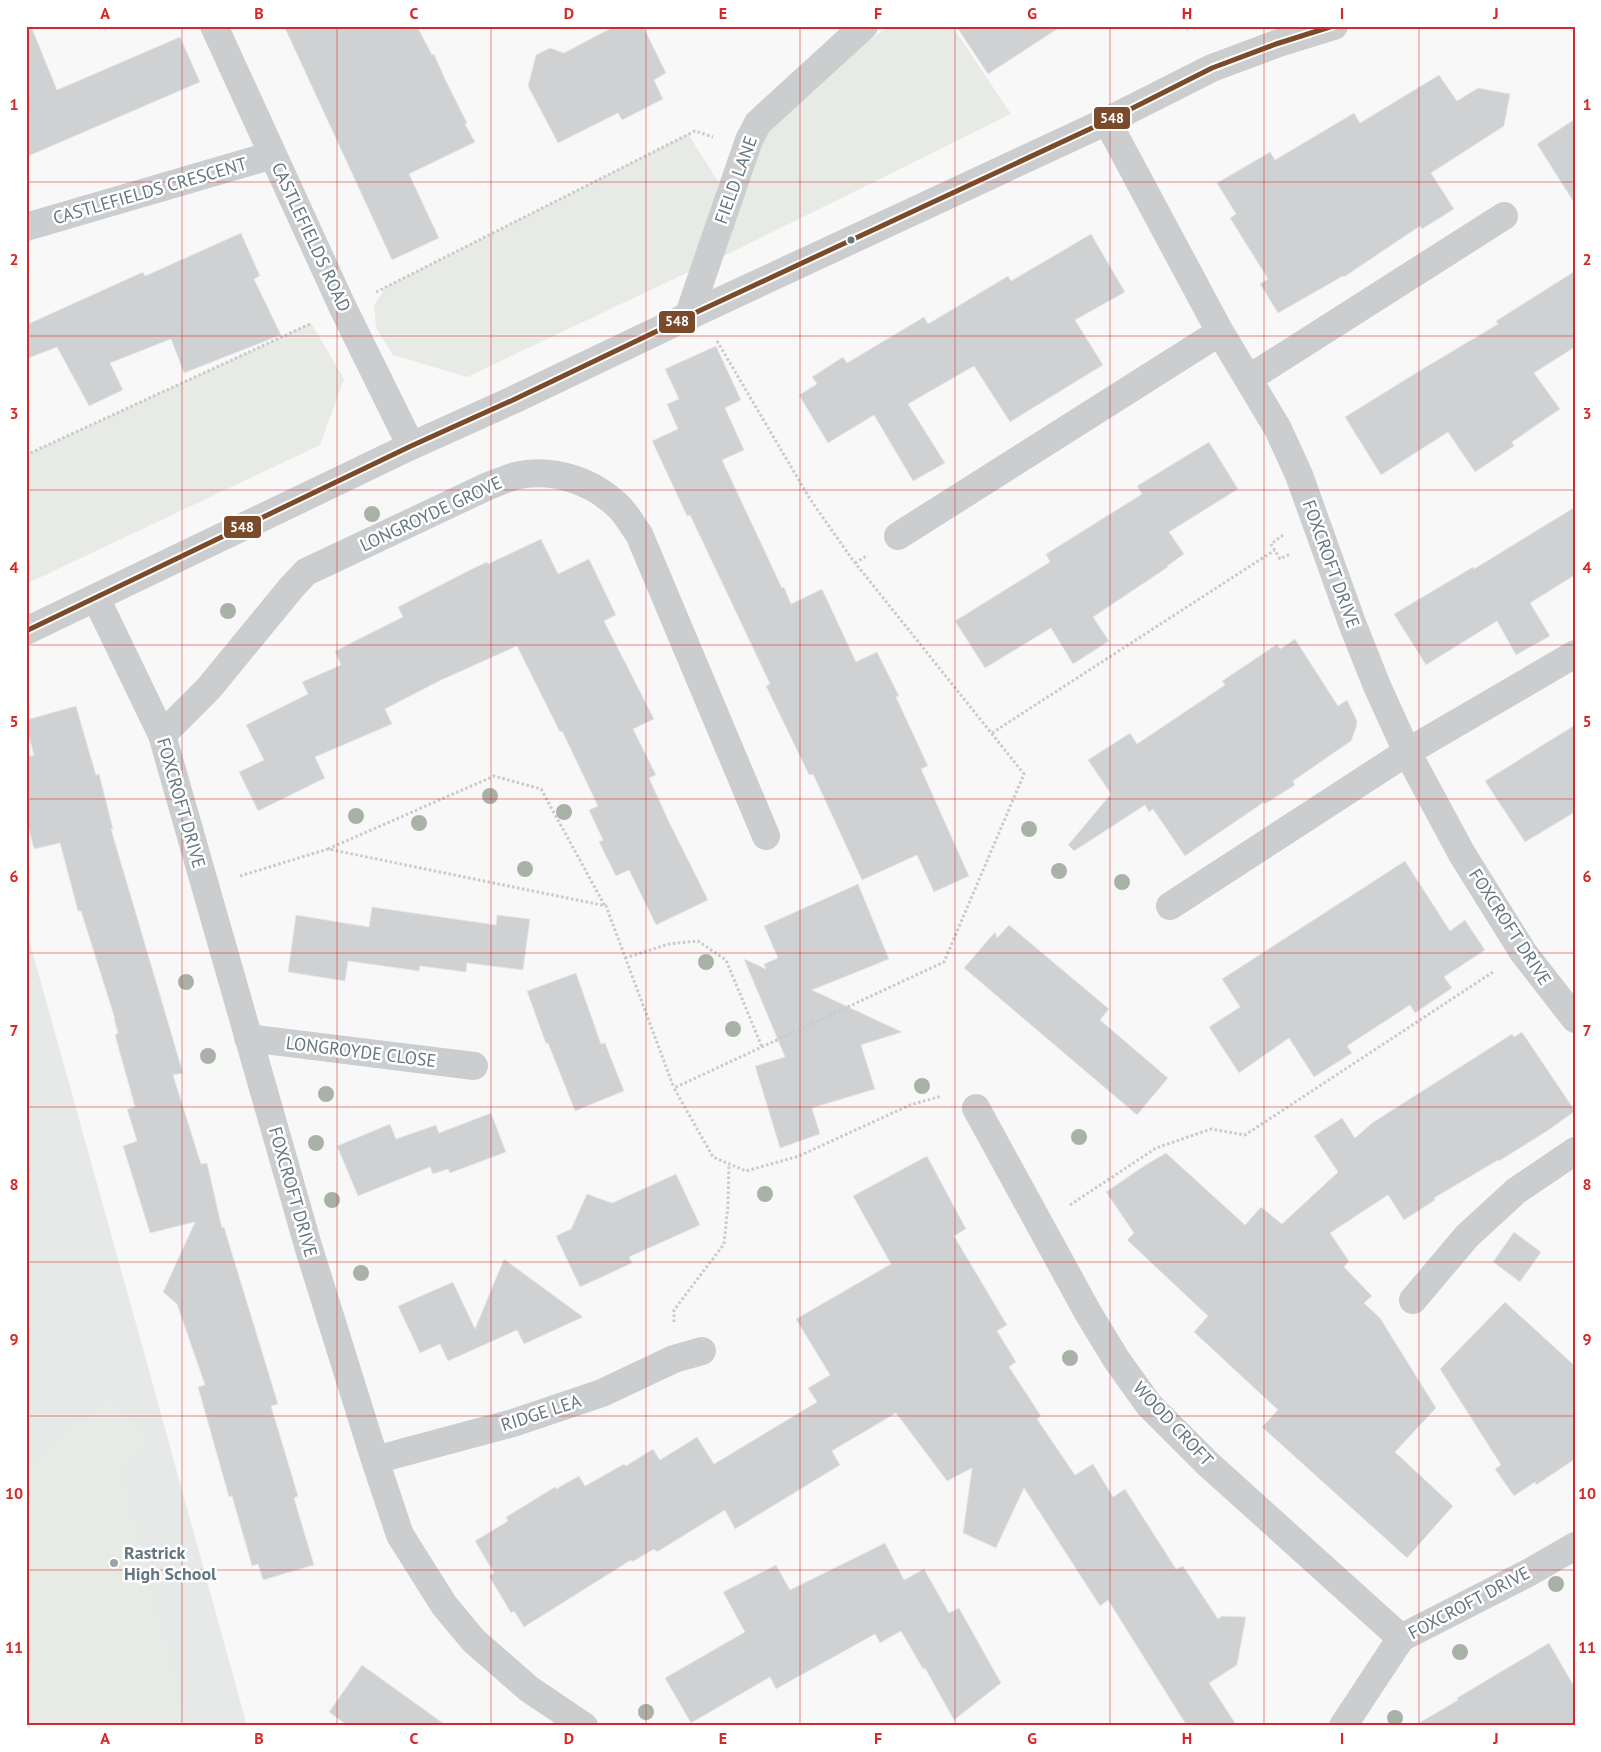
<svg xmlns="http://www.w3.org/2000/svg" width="1601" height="1752" font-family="'PT Sans',sans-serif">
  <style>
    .built { fill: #e7e8e8 }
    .green { fill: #e7eae5 }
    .building { fill: #cfd1d2; stroke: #e8e8e8 }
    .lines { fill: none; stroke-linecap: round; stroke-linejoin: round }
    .path { stroke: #c9cacb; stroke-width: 3; stroke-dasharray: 2.5 2.5; stroke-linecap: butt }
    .street { stroke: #cbcdce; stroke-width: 28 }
    .bus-1-casing { stroke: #fff; stroke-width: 9 }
    .bus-1 { stroke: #7a4b2a; stroke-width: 5 }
    .tree { fill: #a9b2a6 }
    .grid { fill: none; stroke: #d62828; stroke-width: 1; stroke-opacity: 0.55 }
    .bus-dot { fill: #647681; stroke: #fff; stroke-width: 2 }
    .poi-dot { fill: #98a4ab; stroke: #fff; stroke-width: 2 }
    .labels { text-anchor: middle; stroke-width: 5; stroke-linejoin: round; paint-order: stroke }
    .street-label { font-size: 18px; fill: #647681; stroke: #fff }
    .poi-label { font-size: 18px; font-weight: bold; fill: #647681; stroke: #fff; text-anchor: start }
    .line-badge { stroke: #fff; stroke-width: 2 }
    .badge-label { font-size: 14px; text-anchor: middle; font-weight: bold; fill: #fff }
    .neatline { fill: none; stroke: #d62828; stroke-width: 2 }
    .grid-label { font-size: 16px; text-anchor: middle; font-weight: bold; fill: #d62828 }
  </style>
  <rect width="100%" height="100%" fill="#f8f8f8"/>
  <path class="built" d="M 26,929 L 147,1363 L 247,1726 L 26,1726 Z"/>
  <path class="green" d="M 890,26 L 952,26 L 1011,114 L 722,257 L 765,129 L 863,44 Z
    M 688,134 L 719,183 L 695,269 L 467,377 L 393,355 L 376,328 L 374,305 L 382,293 L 384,288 Z
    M 311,323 L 344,379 L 320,445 L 26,584 L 26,455 Z
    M 105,1397 L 152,1436 L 122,1471 L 189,1726 L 26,1726 L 26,1471 Z"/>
  <path class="building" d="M 26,26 L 31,26 L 57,90 L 180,37 L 200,82 L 26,157 Z
    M 284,26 L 417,26 L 432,55 L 434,54 L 445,79 L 467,123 L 465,124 L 475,142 L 409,174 L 439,238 L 392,260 Z
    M 615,26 L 643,26 L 666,73 L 654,80 L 663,99 L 622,120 L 618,113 L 558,143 L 528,86 L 536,55 L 550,48 L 564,53 Z
    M 956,26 L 1062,26 L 988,74 Z
    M 1439,75 L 1457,101 L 1478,88 L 1510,94 L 1504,126 L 1431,173 L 1454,209 L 1422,229 L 1420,226 L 1344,277 L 1343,276 L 1278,313 L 1260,284 L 1268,279 L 1230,218 L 1236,214 L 1217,183 L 1270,152 L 1275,160 L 1354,113 L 1360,123 Z
    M 1575,119 L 1575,204 L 1537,144 Z
    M 241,233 L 260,276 L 254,279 L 281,335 L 184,373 L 171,339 L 110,363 L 123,390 L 89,406 L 57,347 L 26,359 L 26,325 L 143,272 L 145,276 Z
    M 1091,234 L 1125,292 L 1075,320 L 1103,365 L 1010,422 L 974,366 L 908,404 L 945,463 L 913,481 L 874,415 L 828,443 L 799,395 L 817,384 L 812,377 L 843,357 L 847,363 L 924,317 L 928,324 L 1008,276 L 1011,281 Z
    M 1575,271 L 1575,347 L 1534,373 L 1560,409 L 1512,442 L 1514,446 L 1475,472 L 1448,432 L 1381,475 L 1345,417 L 1416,373 L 1498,324 L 1496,321 Z
    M 716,346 L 741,400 L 725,408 L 744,450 L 722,460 L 782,588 L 784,587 L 791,604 L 822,589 L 856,662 L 877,652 L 899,696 L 896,697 L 928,766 L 921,769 L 969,876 L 934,892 L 917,855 L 862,880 L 813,774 L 809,775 L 766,686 L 770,684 L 690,515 L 687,516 L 652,441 L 678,429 L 667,404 L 679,399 L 665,369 Z
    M 1209,442 L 1238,489 L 1169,532 L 1184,554 L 1167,566 L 1168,567 L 1093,617 L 1109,641 L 1073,664 L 1051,628 L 985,668 L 955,621 L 1050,562 L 1046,554 L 1142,494 L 1137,486 Z
    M 1575,507 L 1575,575 L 1530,603 L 1550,636 L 1516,655 L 1497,621 L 1426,665 L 1394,614 L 1473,567 L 1474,569 Z
    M 541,539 L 558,574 L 589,559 L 616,615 L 604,621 L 654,719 L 633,729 L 656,775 L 649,778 L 670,824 L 708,900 L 656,925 L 629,870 L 616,876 L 599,842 L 603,840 L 589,810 L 598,806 L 562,731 L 560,732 L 517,646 L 439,681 L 385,709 L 392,724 L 315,757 L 325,778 L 258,811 L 239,772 L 264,760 L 246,725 L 308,694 L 302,682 L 341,665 L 335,651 L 403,617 L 398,607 L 472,569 L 487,562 L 488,564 Z
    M 1295,639 L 1338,706 L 1347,700 L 1357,721 L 1356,728 L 1351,741 L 1293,781 L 1295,785 L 1265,804 L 1264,802 L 1185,856 L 1153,809 L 1149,812 L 1145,805 L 1074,851 L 1068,845 L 1111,794 L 1088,760 L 1130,733 L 1137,744 L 1225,685 L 1222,681 L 1249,663 L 1277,644 L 1280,649 Z
    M 76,706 L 96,775 L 99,774 L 113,829 L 111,829 L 183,1073 L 173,1075 L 201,1164 L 207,1163 L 222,1228 L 224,1227 L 278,1404 L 271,1406 L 298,1496 L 294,1498 L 314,1565 L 263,1580 L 258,1564 L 252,1566 L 232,1496 L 229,1497 L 198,1387 L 205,1385 L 177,1304 L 163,1292 L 195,1222 L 150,1233 L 123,1146 L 137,1141 L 127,1109 L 135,1107 L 115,1035 L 118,1033 L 114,1019 L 115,1019 L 81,911 L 78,911 L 60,843 L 34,849 L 26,818 L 26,757 L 34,755 L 26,726 L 26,720 Z
    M 1575,725 L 1575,812 L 1525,842 L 1485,781 Z
    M 1405,861 L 1450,931 L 1465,920 L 1485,950 L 1444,977 L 1452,988 L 1415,1013 L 1410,1005 L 1347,1046 L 1352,1053 L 1314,1077 L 1289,1038 L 1239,1073 L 1209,1027 L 1240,1007 L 1222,979 Z
    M 858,884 L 889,959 L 812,990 L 902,1032 L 861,1045 L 875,1089 L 812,1108 L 820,1134 L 780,1148 L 755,1066 L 785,1057 L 744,959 L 766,969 L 764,964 L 778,958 L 764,926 Z
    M 372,907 L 496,925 L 497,915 L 530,919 L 523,970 L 467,963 L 466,972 L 420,966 L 419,971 L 348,961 L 345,981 L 288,972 L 296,915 L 369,927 Z
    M 1009,925 L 1109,1009 L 1100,1020 L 1168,1078 L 1137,1115 L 964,968 L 995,932 L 997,938 Z
    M 576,973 L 601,1044 L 605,1043 L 624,1091 L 575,1111 L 548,1043 L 546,1044 L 527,991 Z
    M 1522,1032 L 1575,1111 L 1547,1131 L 1499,1161 L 1498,1160 L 1434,1198 L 1435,1200 L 1404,1220 L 1388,1195 L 1330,1233 L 1349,1261 L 1344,1267 L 1372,1296 L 1364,1303 L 1380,1318 L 1436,1408 L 1395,1452 L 1453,1506 L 1407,1558 L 1262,1427 L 1278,1410 L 1194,1332 L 1208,1316 L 1127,1240 L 1134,1233 L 1106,1192 L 1144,1166 L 1166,1153 L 1245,1225 L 1261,1207 L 1282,1224 L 1338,1172 L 1314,1136 L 1342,1118 L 1355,1138 L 1372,1123 L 1512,1034 L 1514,1037 Z
    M 491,1113 L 506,1152 L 450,1173 L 448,1169 L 433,1174 L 430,1167 L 358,1196 L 337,1146 L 390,1124 L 396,1139 L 436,1125 L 439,1133 Z
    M 927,1156 L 966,1229 L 954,1236 L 1007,1325 L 997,1331 L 1016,1362 L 1009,1367 L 1041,1416 L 1037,1419 L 1075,1475 L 1093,1464 L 1113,1497 L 1125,1489 L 1176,1569 L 1183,1566 L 1218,1619 L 1222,1616 L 1246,1617 L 1237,1665 L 1209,1683 L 1237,1726 L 1187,1726 L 1108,1600 L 1100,1606 L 1024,1488 L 996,1548 L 963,1533 L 972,1468 L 947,1481 L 896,1413 L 835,1449 L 832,1451 L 840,1465 L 735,1529 L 725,1510 L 657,1552 L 654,1549 L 632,1562 L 631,1560 L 524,1627 L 514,1611 L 511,1613 L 489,1576 L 494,1573 L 475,1541 L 508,1521 L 506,1517 L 555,1487 L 556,1489 L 579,1476 L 585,1486 L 624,1464 L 626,1466 L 653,1449 L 660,1460 L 697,1437 L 714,1464 L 817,1402 L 808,1388 L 830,1375 L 796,1319 L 891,1264 L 853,1196 Z
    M 676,1174 L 700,1225 L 629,1257 L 632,1263 L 580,1287 L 556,1236 L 571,1229 L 587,1194 L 612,1203 Z
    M 1514,1232 L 1541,1252 L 1520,1282 L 1493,1262 Z
    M 504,1259 L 583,1317 L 524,1344 L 517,1330 L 448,1361 L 440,1344 L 420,1353 L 398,1306 L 453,1282 L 475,1329 Z
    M 1505,1302 L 1575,1366 L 1575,1459 L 1536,1485 L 1535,1482 L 1514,1496 L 1495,1469 L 1501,1465 L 1440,1369 Z
    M 885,1543 L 904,1580 L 924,1569 L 949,1613 L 959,1608 L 1001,1683 L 954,1720 L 925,1668 L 923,1669 L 901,1631 L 880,1643 L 875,1634 L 776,1689 L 770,1677 L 691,1723 L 665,1678 L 745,1632 L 723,1592 L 776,1565 L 790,1590 Z
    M 1549,1643 L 1575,1688 L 1575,1726 L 1414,1726 L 1458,1700 L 1457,1698 Z
    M 362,1665 L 447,1726 L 348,1726 L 329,1712 Z"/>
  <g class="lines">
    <path class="path" d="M 376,292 L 695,131 L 713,137
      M 717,341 L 810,499 L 852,559 L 1024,774 L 944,962 L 674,1088 L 713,1157 L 746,1171 L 799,1156 L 910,1105 L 942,1096
      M 26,455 L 312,323
      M 1283,535 L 1271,544 L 1280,559 L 1290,554
      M 855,563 L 868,555
      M 992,733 L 1275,550
      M 328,849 L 494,776 L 541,789 L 605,906
      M 240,876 L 328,849 L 606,906 L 674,1088
      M 625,958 L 669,944 L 698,941 L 726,960 L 762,1047
      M 1070,1205 L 1156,1148 L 1211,1129 L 1245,1135 L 1493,972
      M 674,1322 L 674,1310 L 724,1244 L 728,1205 L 729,1164"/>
    <path class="street" d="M 214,26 L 343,308 L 411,446
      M 1107,121 L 1220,332 L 1278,429 L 1299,475 L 1352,623 L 1377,686 L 1407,752 L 1462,854 L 1523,952 L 1575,1019
      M 26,227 L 273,155
      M 688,317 L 749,140 L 758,123 L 864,26
      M 1248,379 L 1504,216
      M 898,536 L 1220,332
      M 96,598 L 162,735 L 309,1249 L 375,1460 L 400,1535 L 444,1605 L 474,1641 L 529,1689 L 584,1726
      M 26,631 L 411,446 L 513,400 L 699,311 L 1107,121 L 1212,68 L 1276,44 L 1334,26
      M 162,735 L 209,688 L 291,588 L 306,572 L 486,487 C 496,483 505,479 515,476 C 553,467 594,481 621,509 C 628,517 633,526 639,534 L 766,836
      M 1170,906 L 1407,752 L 1575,654
      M 248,1038 L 474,1066
      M 976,1108 L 1087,1311 L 1116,1359 L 1149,1405 L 1207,1463 L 1401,1638
      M 1413,1300 L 1467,1236 L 1516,1191 L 1575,1151
      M 375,1460 L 513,1423 L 602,1393 L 674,1359 L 702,1351
      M 1343,1726 L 1401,1638 L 1530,1572 L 1575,1546"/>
    <defs>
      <path id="bus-1" d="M 26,631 L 411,446 L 513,400 L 699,311 L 1107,121 L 1212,68 L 1276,44 L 1333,26"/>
    </defs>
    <use href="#bus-1" class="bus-1-casing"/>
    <use href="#bus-1" class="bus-1"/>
  </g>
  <g class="tree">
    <circle cx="372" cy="514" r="8"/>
    <circle cx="228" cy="611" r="8"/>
    <circle cx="490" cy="796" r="8"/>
    <circle cx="564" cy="812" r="8"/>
    <circle cx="356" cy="816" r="8"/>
    <circle cx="419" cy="823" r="8"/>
    <circle cx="1029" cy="829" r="8"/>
    <circle cx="525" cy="869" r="8"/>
    <circle cx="1059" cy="871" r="8"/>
    <circle cx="1122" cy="882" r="8"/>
    <circle cx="706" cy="962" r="8"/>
    <circle cx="186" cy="982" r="8"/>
    <circle cx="733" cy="1029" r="8"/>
    <circle cx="208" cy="1056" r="8"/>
    <circle cx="922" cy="1086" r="8"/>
    <circle cx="326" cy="1094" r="8"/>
    <circle cx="1079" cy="1137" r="8"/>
    <circle cx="316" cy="1143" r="8"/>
    <circle cx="765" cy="1194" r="8"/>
    <circle cx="332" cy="1200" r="8"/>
    <circle cx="361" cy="1273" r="8"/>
    <circle cx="1070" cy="1358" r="8"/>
    <circle cx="1556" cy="1584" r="8"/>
    <circle cx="1460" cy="1652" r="8"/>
    <circle cx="646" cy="1712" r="8"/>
    <circle cx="1395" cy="1718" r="8"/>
  </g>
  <path class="grid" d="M 182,26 L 182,1726M 337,26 L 337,1726M 491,26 L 491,1726M 646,26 L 646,1726M 800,26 L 800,1726M 955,26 L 955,1726M 1110,26 L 1110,1726M 1264,26 L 1264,1726M 1419,26 L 1419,1726M 26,182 L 1575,182M 26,336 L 1575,336M 26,490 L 1575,490M 26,645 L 1575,645M 26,799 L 1575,799M 26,953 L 1575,953M 26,1107 L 1575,1107M 26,1262 L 1575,1262M 26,1416 L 1575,1416M 26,1570 L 1575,1570"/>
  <circle class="bus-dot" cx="851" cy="240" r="4.5"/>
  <circle class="poi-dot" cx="114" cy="1563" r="5"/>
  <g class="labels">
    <g class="street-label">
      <text transform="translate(736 180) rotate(-70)" y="6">FIELD LANE</text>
      <text transform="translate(150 191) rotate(-16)" y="6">CASTLEFIELDS CRESCENT</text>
      <text transform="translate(311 237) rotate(65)" y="6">CASTLEFIELDS ROAD</text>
      <text transform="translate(431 514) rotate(-25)" y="6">LONGROYDE GROVE</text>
      <text transform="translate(1331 564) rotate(70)" y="6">FOXCROFT DRIVE</text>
      <text transform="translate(181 803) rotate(74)" y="6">FOXCROFT DRIVE</text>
      <text transform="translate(1510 927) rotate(57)" y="6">FOXCROFT DRIVE</text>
      <text transform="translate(361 1052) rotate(7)" y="6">LONGROYDE CLOSE</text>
      <text transform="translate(293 1192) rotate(74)" y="6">FOXCROFT DRIVE</text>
      <text transform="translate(541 1413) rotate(-18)" y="6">RIDGE LEA</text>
      <text transform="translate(1173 1424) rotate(47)" y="6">WOOD CROFT</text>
      <text transform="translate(1469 1603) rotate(-28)" y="6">FOXCROFT DRIVE</text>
    </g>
    <g class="poi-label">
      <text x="124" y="1559">Rastrick<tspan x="124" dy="21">High School</tspan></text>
    </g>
  </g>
  <g class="line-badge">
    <rect x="1093" y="106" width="38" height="24" rx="5" fill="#7a4b2a"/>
    <rect x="658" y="310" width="38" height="24" rx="5" fill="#7a4b2a"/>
    <rect x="223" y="515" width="39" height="24" rx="5" fill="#7a4b2a"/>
  </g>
  <g class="badge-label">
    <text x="1112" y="123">548</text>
    <text x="677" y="326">548</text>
    <text x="242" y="532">548</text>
  </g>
  <rect width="1601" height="1752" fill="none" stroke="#ffffff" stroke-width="55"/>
  <rect x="28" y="28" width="1546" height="1696" class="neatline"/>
  <g class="grid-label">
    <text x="105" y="19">A</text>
    <text x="259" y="19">B</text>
    <text x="414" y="19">C</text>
    <text x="569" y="19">D</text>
    <text x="723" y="19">E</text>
    <text x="878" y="19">F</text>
    <text x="1032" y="19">G</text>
    <text x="1187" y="19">H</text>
    <text x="1342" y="19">I</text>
    <text x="1496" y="19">J</text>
    <text x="14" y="110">1</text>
    <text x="1587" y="110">1</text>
    <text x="14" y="265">2</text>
    <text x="1587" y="265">2</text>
    <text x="14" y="419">3</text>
    <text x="1587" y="419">3</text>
    <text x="14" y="573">4</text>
    <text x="1587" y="573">4</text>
    <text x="14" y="727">5</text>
    <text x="1587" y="727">5</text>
    <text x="14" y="882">6</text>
    <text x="1587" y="882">6</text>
    <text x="14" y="1036">7</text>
    <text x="1587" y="1036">7</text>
    <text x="14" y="1190">8</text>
    <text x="1587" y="1190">8</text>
    <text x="14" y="1345">9</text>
    <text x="1587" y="1345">9</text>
    <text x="14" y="1499">10</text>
    <text x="1587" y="1499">10</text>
    <text x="14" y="1653">11</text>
    <text x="1587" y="1653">11</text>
    <text x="105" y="1744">A</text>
    <text x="259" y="1744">B</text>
    <text x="414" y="1744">C</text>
    <text x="569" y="1744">D</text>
    <text x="723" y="1744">E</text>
    <text x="878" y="1744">F</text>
    <text x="1032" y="1744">G</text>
    <text x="1187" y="1744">H</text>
    <text x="1342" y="1744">I</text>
    <text x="1496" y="1744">J</text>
  </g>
</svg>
